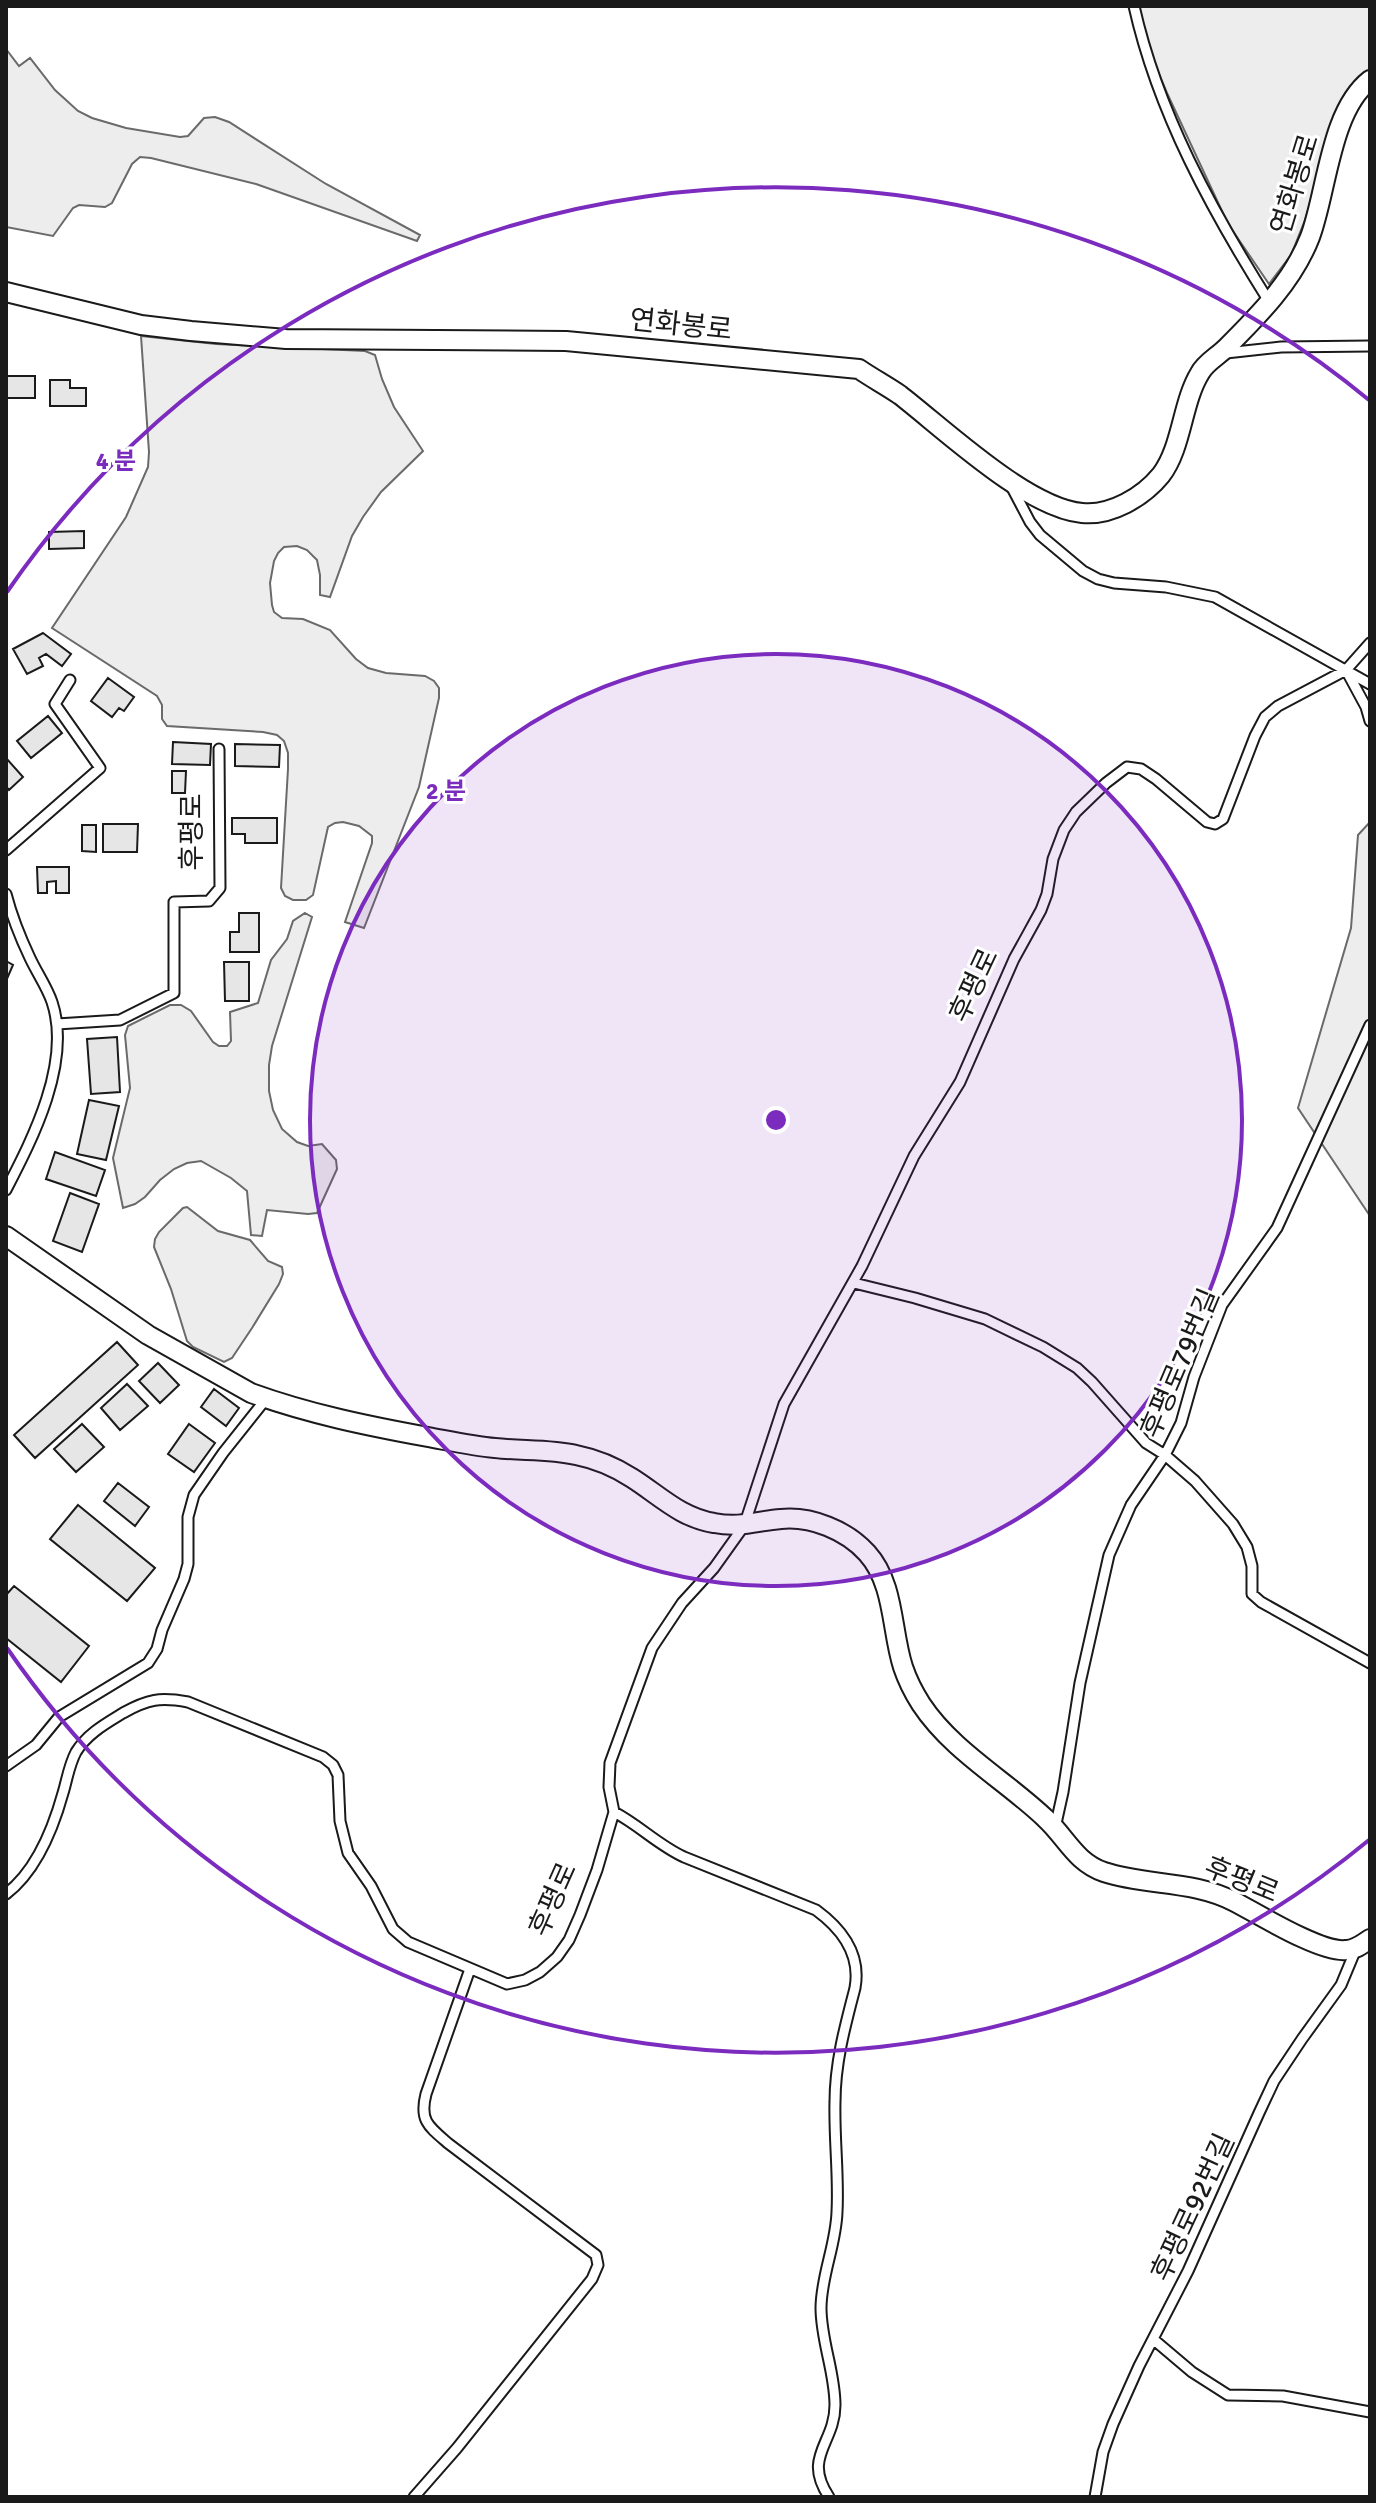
<svg xmlns="http://www.w3.org/2000/svg" width="1376" height="2503" font-family="Signika,'Noto Sans KR',sans-serif">
  <style>
    .built { fill: #ededed; stroke: #6a6a6a; stroke-width: 2 }
    .building { fill: #e6e6e6; stroke: #1a1a1a; stroke-width: 2 }
    .lines { fill: none; stroke-linecap: round; stroke-linejoin: round }
    .service-casing { stroke: #1a1a1a; stroke-width: 13 }
    .minor-casing { stroke: #1a1a1a; stroke-width: 22 }
    .service { stroke: #fff; stroke-width: 9 }
    .minor { stroke: #fff; stroke-width: 18 }
    .ring { fill: none; stroke: #7b2cbf; stroke-width: 4 }
    .labels { text-anchor: middle; stroke-width: 6; stroke-linejoin: round; paint-order: stroke }
    .street-label { font-size: 28px; fill: #1a1a1a; stroke: #fff }
    .centre { fill: #7b2cbf; stroke: #fff; stroke-width: 4 }
    .ring-label { font-size: 24px; text-anchor: middle; font-weight: bold; fill: #7b2cbf; stroke: #fff; stroke-width: 6; stroke-linejoin: round; paint-order: stroke }
  </style>
  <rect width="100%" height="100%" fill="#fff"/>
  <path class="built" d="M 1130,6 L 1370,6 L 1370,73 L 1319,173 L 1305,220 L 1291,255 L 1269,284 L 1228,224 L 1167,93 Z
    M 6,49 L 19,66 L 30,58 L 55,90 L 78,111 L 92,118 L 126,128 L 180,137 L 188,136 L 204,118 L 215,117 L 229,122 L 326,184 L 420,235 L 417,241 L 256,184 L 151,158 L 140,157 L 132,164 L 112,203 L 105,207 L 79,205 L 73,208 L 53,236 L 6,227 Z
    M 141,336 L 216,344 L 365,351 L 375,355 L 382,379 L 394,407 L 423,451 L 381,492 L 363,517 L 352,536 L 330,597 L 320,595 L 320,575 L 317,560 L 307,550 L 297,546 L 284,547 L 278,553 L 274,561 L 270,583 L 272,605 L 274,612 L 282,618 L 303,619 L 330,630 L 356,659 L 368,668 L 386,673 L 425,676 L 434,681 L 439,688 L 439,698 L 419,787 L 364,928 L 345,922 L 372,843 L 372,836 L 359,826 L 343,822 L 335,823 L 328,827 L 313,895 L 306,900 L 293,900 L 285,896 L 281,888 L 288,769 L 288,753 L 284,741 L 277,735 L 263,732 L 167,726 L 162,719 L 162,705 L 157,696 L 52,628 L 126,517 L 148,467 L 149,452 Z
    M 1370,822 L 1370,1216 L 1298,1108 L 1351,928 L 1358,835 Z
    M 305,913 L 312,917 L 272,1046 L 269,1065 L 269,1091 L 273,1110 L 282,1129 L 297,1142 L 308,1146 L 322,1144 L 336,1160 L 337,1169 L 317,1213 L 308,1214 L 267,1210 L 262,1236 L 251,1235 L 247,1191 L 231,1178 L 201,1161 L 187,1163 L 174,1169 L 160,1180 L 145,1197 L 135,1204 L 123,1208 L 113,1158 L 130,1088 L 125,1035 L 128,1026 L 170,1005 L 181,1005 L 191,1011 L 213,1042 L 219,1046 L 227,1046 L 231,1041 L 230,1012 L 258,1003 L 271,960 L 287,939 L 293,921 Z
    M 187,1207 L 218,1231 L 250,1240 L 268,1261 L 282,1267 L 283,1274 L 279,1284 L 252,1328 L 232,1358 L 224,1362 L 193,1347 L 187,1341 L 171,1289 L 154,1247 L 155,1239 L 159,1232 L 183,1208 Z"/>
  <path class="building" d="M 6,376 L 35,376 L 35,398 L 6,398 Z
    M 50,380 L 70,380 L 70,388 L 86,388 L 86,406 L 50,406 Z
    M 84,531 L 84,548 L 49,549 L 49,532 Z
    M 43,633 L 71,654 L 62,666 L 46,654 L 39,658 L 43,666 L 27,674 L 13,649 Z
    M 108,678 L 134,697 L 124,711 L 119,708 L 112,717 L 91,701 Z
    M 48,716 L 62,733 L 31,758 L 17,741 Z
    M 173,742 L 211,744 L 210,765 L 172,764 Z
    M 235,744 L 280,745 L 279,767 L 235,766 Z
    M 6,758 L 23,777 L 9,790 L 6,786 Z
    M 172,771 L 186,771 L 185,793 L 172,793 Z
    M 232,818 L 277,818 L 277,843 L 245,843 L 245,834 L 232,834 Z
    M 103,824 L 138,824 L 137,852 L 103,852 Z
    M 82,825 L 96,825 L 96,852 L 82,851 Z
    M 37,867 L 69,867 L 69,893 L 56,893 L 56,881 L 47,882 L 47,893 L 38,893 Z
    M 239,913 L 259,913 L 259,952 L 230,952 L 230,932 L 239,932 Z
    M 6,961 L 13,965 L 6,981 Z
    M 224,962 L 249,962 L 249,1001 L 225,1001 Z
    M 117,1037 L 120,1092 L 91,1094 L 87,1039 Z
    M 89,1100 L 119,1106 L 106,1160 L 77,1154 Z
    M 55,1152 L 105,1170 L 96,1196 L 46,1179 Z
    M 70,1193 L 99,1204 L 82,1252 L 53,1241 Z
    M 117,1342 L 138,1365 L 35,1458 L 14,1435 Z
    M 158,1363 L 179,1385 L 160,1403 L 139,1381 Z
    M 127,1384 L 148,1406 L 120,1430 L 101,1408 Z
    M 214,1389 L 239,1408 L 226,1426 L 201,1407 Z
    M 82,1424 L 104,1447 L 76,1472 L 54,1449 Z
    M 189,1424 L 215,1443 L 194,1472 L 168,1454 Z
    M 118,1483 L 149,1507 L 135,1526 L 104,1501 Z
    M 78,1505 L 155,1568 L 127,1601 L 50,1539 Z
    M 14,1586 L 89,1646 L 61,1682 L 6,1638 L 6,1595 Z"/>
  <g class="lines">
    <defs>
      <path id="service" d="M 1134,6 C 1158,113 1212,211 1270,303
        M 1226,353 L 1281,347 L 1370,346
        M 1010,484 L 1030,522 L 1040,535 L 1083,571 L 1098,579 L 1114,583 L 1166,587 L 1215,597 L 1370,684
        M 1346,670 L 1366,707 L 1370,721
        M 6,850 L 100,768 L 55,704 L 70,680
        M 6,894 C 12,917 20,937 30,958 C 37,973 47,987 52,1002 C 72,1062 33,1138 6,1190
        M 57,1024 L 120,1020 L 174,993 L 174,902 L 209,901 L 220,888 L 219,749
        M 854,1283 L 915,1298 L 985,1319 L 1043,1347 L 1077,1368 L 1092,1382 L 1146,1443 L 1165,1455 L 1195,1481 L 1233,1524 L 1247,1547 L 1252,1566 L 1252,1594 L 1261,1602 L 1370,1663
        M 6,1766 L 36,1745 L 59,1717 L 148,1663 L 157,1649 L 162,1630 L 184,1579 L 188,1564 L 188,1517 L 194,1495 L 223,1453 L 266,1399
        M 614,1812 C 639,1825 658,1845 684,1857 L 816,1910 C 842,1929 861,1955 855,1988 C 845,2026 835,2063 835,2102 C 834,2139 839,2176 837,2212 C 836,2245 821,2276 821,2308 C 821,2341 835,2372 835,2405 C 835,2444 802,2456 829,2497
        M 1055,1828 L 1063,1792 L 1080,1683 L 1109,1555 L 1131,1505 L 1165,1455 L 1181,1423 L 1194,1377 L 1222,1305 L 1277,1228 L 1370,1025
        M 6,1894 C 36,1871 53,1829 63,1793 C 67,1780 69,1765 76,1752 C 87,1734 105,1724 123,1713 C 148,1699 160,1697 188,1702 L 323,1757 L 333,1765 L 338,1775 L 340,1821 L 348,1853 L 371,1886 L 393,1929 L 408,1942 L 507,1984 L 525,1980 L 540,1972 L 557,1957 L 569,1940 L 580,1915 L 597,1870 L 614,1812 L 609,1787 L 610,1763 L 652,1648 L 682,1603 L 714,1568 L 744,1526 L 784,1404 L 862,1266 L 914,1156 L 960,1082 L 1014,959 L 1041,910 L 1047,894 L 1053,859 L 1064,830 L 1076,812 L 1106,783 L 1127,767 L 1141,769 L 1156,779 L 1207,822 L 1215,824 L 1223,819 L 1255,736 L 1265,717 L 1278,706 L 1346,670 L 1370,643
        M 1153,2339 L 1192,2372 L 1228,2395 L 1283,2396 L 1370,2412
        M 414,2497 L 457,2448 L 592,2279 L 598,2265 L 596,2255 L 449,2144 C 429,2127 419,2121 426,2094 L 470,1969
        M 1095,2497 L 1103,2452 L 1113,2424 L 1139,2366 L 1188,2271 L 1259,2113 L 1274,2081 L 1302,2039 L 1341,1985 L 1356,1949"/>
      <path id="minor" d="M 6,292 L 141,325 L 191,331 L 286,339 L 566,341 L 859,369 C 872,378 887,386 900,395 C 944,429 1027,508 1082,513 C 1111,516 1143,497 1161,475 C 1182,448 1182,402 1200,373 C 1205,363 1218,356 1226,348 C 1259,315 1293,281 1310,237 C 1327,192 1330,111 1370,80
        M 6,1236 L 148,1335 L 251,1393 C 309,1414 368,1426 428,1437 C 450,1441 473,1446 495,1448 C 522,1451 550,1449 576,1455 C 596,1459 615,1467 632,1478 C 659,1495 681,1518 714,1523 C 741,1528 756,1521 781,1519 C 811,1516 846,1530 867,1553 C 895,1584 891,1630 903,1667 C 907,1679 914,1693 921,1704 C 952,1751 1005,1780 1045,1818 C 1066,1837 1075,1862 1104,1872 C 1146,1886 1193,1880 1235,1902 C 1260,1915 1321,1953 1346,1950 C 1356,1950 1362,1944 1370,1939"/>
    </defs>
    <use href="#service" class="service-casing"/>
    <use href="#minor" class="minor-casing"/>
    <use href="#service" class="service"/>
    <use href="#minor" class="minor"/>
  </g>
  <circle cx="776" cy="1120" r="466" fill="#7b2cbf" fill-opacity=".12"/>
  <g class="ring">
    <circle cx="776" cy="1120" r="466"/>
    <path d="M1369 1840A933 933 0 0 1 7 1648M7 592A933 933 0 0 1 1369 400"/>
  </g>
  <g class="labels">
    <g class="street-label">
      <text transform="translate(1294 184) rotate(-73)" y="10">연화봉로</text>
      <text transform="translate(681 324) rotate(6)" y="10">연화봉로</text>
      <text transform="translate(191 832) rotate(-90)" y="10">후평로</text>
      <text transform="translate(973 985) rotate(-65)" y="10">후평로</text>
      <text transform="translate(1179 1363) rotate(-67)" y="10">후평로79번길</text>
      <text transform="translate(1242 1879) rotate(22)" y="10">후평로</text>
      <text transform="translate(552 1899) rotate(-66)" y="10">후평로</text>
      <text transform="translate(1192 2207) rotate(-65)" y="10">후평로92번길</text>
    </g>
  </g>
  <circle cx="776" cy="1120" r="12" class="centre"/>
  <g class="ring-label">
    <text x="116" y="469">4 분</text>
    <text x="446" y="799">2 분</text>
  </g>
  <rect width="1376" height="2503" fill="none" stroke="#1a1a1a" stroke-width="16"/>
</svg>
